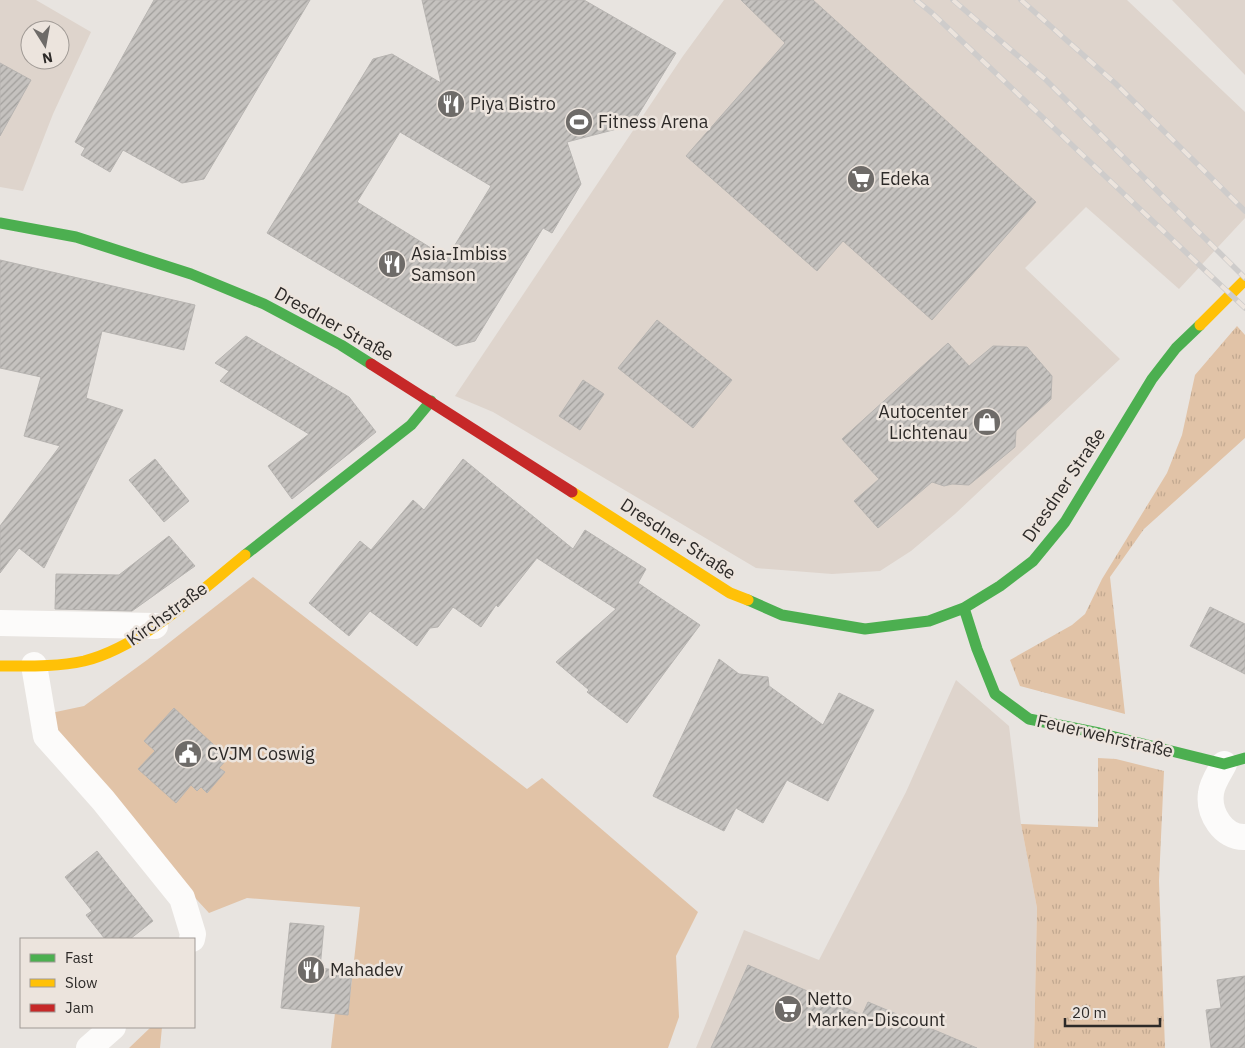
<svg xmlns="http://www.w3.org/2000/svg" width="1245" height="1048" font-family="'IBM Plex Sans',sans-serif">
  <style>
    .built { fill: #ded4cc; fill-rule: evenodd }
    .grass { fill: url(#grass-tufts) }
    .park { fill: #e1c3a7 }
    .building { fill: url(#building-hatch); stroke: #b7b4b1; fill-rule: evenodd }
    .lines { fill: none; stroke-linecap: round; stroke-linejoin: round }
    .street { stroke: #fcfbfa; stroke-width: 26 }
    .fast { stroke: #4caf50; stroke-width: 11 }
    .slow { stroke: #ffc107; stroke-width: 11 }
    .jam { stroke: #c62828; stroke-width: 11 }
    .rail-casing { stroke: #cecccb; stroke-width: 5.5 }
    .rail { stroke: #ece4dd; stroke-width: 4; stroke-dasharray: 11; stroke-linecap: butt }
    .labels { text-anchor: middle; stroke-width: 5; stroke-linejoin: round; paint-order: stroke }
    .poi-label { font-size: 18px; fill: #2d2a28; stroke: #ece4dd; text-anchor: start }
    .street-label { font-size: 18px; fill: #2d2a28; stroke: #ece4dd }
  </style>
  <defs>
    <pattern id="grass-tufts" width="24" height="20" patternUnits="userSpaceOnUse" patternTransform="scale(1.25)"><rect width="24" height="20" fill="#e1c3a7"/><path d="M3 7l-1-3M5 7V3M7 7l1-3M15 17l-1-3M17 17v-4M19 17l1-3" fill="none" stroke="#c1a890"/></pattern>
    <pattern id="building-hatch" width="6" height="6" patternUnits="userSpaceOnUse" patternTransform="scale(1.25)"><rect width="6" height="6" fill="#c5c2bf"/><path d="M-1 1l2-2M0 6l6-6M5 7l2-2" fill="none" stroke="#a09e9b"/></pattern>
  </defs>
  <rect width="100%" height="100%" fill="#e8e4e0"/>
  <path class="built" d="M 0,0 L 36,0 L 91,32 L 53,114 L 23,191 L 0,187 ZM 30,30 L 60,30 L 60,60 L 30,60 Z
    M 724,0 L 1127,0 L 1245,112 L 1245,218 L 1179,289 L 1086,207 L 1025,268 L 1120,359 L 955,514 L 911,551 L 880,571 L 832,574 L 756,568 L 493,412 L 455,396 L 683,56 Z
    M 1172,0 L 1245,0 L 1245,75 Z
    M 956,680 L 1009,726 L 1021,824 L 1037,908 L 1034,1048 L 696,1048 L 744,930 L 819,960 L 906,792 Z"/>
  <path class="grass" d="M 1237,326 L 1245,335 L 1245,438 L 1144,529 L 1110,577 L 1125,714 L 1020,686 L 1010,660 L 1072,625 L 1085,614 L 1102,579 L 1167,473 L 1182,435 L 1195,375 Z
    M 1098,758 L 1116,759 L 1164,771 L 1159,881 L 1165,1048 L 1034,1048 L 1037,908 L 1021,824 L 1098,827 Z"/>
  <path class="park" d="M 253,577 L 527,789 L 542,778 L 698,912 L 676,956 L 679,1017 L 668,1048 L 331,1048 L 335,1013 L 348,1014 L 360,907 L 247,898 L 209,913 L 164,864 L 53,736 L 51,713 L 84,706 L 147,660 Z
    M 151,1027 L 162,1027 L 160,1048 L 129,1048 Z"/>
  <path class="building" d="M 154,0 L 310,0 L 204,179 L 182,183 L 123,150 L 110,172 L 81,155 L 85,148 L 75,142 Z
    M 422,0 L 584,0 L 676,53 L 632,125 L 567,142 L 581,184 L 552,233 L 543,228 L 475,341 L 456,346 L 267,233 L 373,59 L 392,54 L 441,83 ZM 400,132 L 491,186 L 447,258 L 357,202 Z
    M 741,0 L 813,0 L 1036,202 L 932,320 L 843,241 L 817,271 L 686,156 L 785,43 Z
    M 0,63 L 31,80 L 0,136 Z
    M 0,260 L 195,305 L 184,350 L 102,331 L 86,398 L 123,410 L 44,568 L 19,548 L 0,573 L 0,526 L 60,446 L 24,436 L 41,377 L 0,368 Z
    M 657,320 L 732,380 L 693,428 L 618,368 Z
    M 246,336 L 349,397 L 376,432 L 292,499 L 268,466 L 309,434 L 220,381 L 229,371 L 215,363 Z
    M 948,343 L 969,366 L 993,346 L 1027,347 L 1052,376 L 1051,399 L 1016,431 L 1015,447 L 969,485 L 952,484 L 944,486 L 932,482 L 878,528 L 854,501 L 879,479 L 842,439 Z
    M 583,380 L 604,394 L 580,430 L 559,416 Z
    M 155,459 L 189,501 L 164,522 L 129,480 Z
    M 463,459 L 573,549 L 585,530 L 646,569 L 638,583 L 700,625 L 627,723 L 587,692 L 589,690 L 556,662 L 616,609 L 537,558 L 498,607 L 496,605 L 481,627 L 453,607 L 438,627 L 430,628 L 417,646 L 370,611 L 349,636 L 309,603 L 360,541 L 371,550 L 413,500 L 424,510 Z
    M 169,536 L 195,566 L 132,611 L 55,609 L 56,574 L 119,575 Z
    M 1210,607 L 1245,624 L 1245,674 L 1190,646 Z
    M 719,659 L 739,674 L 768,677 L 769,686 L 823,725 L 839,693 L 874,710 L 828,801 L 787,780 L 763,823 L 736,808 L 724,831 L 653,796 Z
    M 174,708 L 228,758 L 219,768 L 225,772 L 207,793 L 201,787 L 197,791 L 191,785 L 176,803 L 138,769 L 155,751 L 144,741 Z
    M 97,851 L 153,921 L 130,939 L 105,939 L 86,915 L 92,911 L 65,877 Z
    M 290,923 L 324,926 L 320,968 L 352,972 L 348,1015 L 281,1008 Z
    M 748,965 L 862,1015 L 868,1002 L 977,1048 L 711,1048 Z
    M 1245,976 L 1245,1048 L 1211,1048 L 1206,1010 L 1221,1008 L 1217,980 Z"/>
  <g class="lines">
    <path class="street" d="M 0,623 L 155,626
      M 34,665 L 46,736 L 103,800 L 182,898 L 193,934 L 192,939
      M 1224,764 C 1220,772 1212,783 1211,793 C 1208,813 1223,838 1245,837
      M 89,1048 L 113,1027"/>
    <path class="fast" d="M 0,223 L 76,237 L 191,274 L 264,304 L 341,345 L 371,364
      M 245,555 L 411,425 L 431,401
      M 748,600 L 782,615 L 865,629 L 929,621 L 964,608 L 1000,586 L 1033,561 L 1065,522 L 1152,379 L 1176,348 L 1200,325
      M 964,608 L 977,649 L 995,694 L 1029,719 L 1099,733 L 1224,764 L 1245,758"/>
    <path class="slow" d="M 1200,325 L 1245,280
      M 572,492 L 730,593 L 748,600
      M 0,666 C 28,666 57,667 84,661 C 141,647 199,592 245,555"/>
    <path class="jam" d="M 371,364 L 572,492"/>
    <defs>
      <path id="rail" d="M 916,0 L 932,13 L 1245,308
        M 953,0 L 1045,79 L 1245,278
        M 1021,0 L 1115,83 L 1245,211"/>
    </defs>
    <use href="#rail" class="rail-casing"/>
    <use href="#rail" class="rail"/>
  </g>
  <defs>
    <symbol id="restaurant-disc" viewBox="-11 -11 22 22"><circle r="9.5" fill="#6e6b68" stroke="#ece4dd"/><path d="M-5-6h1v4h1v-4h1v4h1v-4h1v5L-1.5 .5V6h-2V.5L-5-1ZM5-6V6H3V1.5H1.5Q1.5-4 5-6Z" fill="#fff"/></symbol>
    <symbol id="stadium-disc" viewBox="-11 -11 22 22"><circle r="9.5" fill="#6e6b68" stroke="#ece4dd"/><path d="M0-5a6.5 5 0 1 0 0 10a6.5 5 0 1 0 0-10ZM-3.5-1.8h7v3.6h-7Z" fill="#fff"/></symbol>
    <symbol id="supermarket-disc" viewBox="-11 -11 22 22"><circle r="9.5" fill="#6e6b68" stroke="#ece4dd"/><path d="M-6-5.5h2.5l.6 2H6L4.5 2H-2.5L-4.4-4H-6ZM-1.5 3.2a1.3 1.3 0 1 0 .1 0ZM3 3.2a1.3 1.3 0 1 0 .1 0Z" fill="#fff"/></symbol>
    <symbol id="shop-disc" viewBox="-11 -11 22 22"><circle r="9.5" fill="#6e6b68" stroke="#ece4dd"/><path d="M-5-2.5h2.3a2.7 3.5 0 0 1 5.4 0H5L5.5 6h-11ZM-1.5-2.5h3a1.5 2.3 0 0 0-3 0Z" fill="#fff"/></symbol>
    <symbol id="civic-disc" viewBox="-11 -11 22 22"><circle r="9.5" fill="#6e6b68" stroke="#ece4dd"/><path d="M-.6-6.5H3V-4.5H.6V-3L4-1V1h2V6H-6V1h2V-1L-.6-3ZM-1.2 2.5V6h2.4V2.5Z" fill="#fff"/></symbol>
  </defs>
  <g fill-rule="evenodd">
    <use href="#restaurant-disc" x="435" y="88" width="32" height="32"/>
    <use href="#stadium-disc" x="563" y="106" width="32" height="32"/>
    <use href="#supermarket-disc" x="845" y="163" width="32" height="32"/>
    <use href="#restaurant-disc" x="376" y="248" width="32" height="32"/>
    <use href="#shop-disc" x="971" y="406" width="32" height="32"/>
    <use href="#civic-disc" x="172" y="738" width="32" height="32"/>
    <use href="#restaurant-disc" x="295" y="954" width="32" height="32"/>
    <use href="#supermarket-disc" x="772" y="993" width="32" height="32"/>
  </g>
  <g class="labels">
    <g class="poi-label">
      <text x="470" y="110">Piya Bistro</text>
      <text x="598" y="128">Fitness Arena</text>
      <text x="880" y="185">Edeka</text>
      <text x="411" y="260">Asia-Imbiss<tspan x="411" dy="21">Samson</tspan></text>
      <text x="968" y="418" text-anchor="end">Autocenter<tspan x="968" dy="21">Lichtenau</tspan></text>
      <text x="207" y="760">CVJM Coswig</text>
      <text x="330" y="976">Mahadev</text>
      <text x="807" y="1005">Netto<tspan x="807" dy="21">Marken-Discount</tspan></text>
    </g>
    <g class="street-label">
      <text transform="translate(334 324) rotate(29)" y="6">Dresdner Straße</text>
      <text transform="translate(1064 485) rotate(-56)" y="6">Dresdner Straße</text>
      <text transform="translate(678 539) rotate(33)" y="6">Dresdner Straße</text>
      <text transform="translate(167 614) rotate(-36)" y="6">Kirchstraße</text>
      <text transform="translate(1105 736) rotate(13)" y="6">Feuerwehrstraße</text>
    </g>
  </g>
  <rect x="20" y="938" width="175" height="90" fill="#ece4dd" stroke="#a09a95"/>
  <rect x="30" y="954" width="25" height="8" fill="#4caf50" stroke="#a09a95"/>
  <text x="65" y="963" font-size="15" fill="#2d2a28">Fast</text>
  <rect x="30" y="979" width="25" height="8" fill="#ffc107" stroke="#a09a95"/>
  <text x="65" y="988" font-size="15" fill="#2d2a28">Slow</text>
  <rect x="30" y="1004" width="25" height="8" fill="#c62828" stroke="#a09a95"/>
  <text x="65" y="1013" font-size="15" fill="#2d2a28">Jam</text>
  <g transform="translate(45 45) rotate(169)"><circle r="24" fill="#ece4dd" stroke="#a09a95"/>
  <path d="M0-4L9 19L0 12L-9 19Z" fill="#6e6b68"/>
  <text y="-8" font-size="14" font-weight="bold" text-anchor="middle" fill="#2d2a28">N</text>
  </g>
  <path d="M1065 1018v8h95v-8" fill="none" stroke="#2d2a28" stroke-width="2.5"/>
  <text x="1072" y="1018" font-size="15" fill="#2d2a28" stroke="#ece4dd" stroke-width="4" paint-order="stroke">20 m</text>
</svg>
